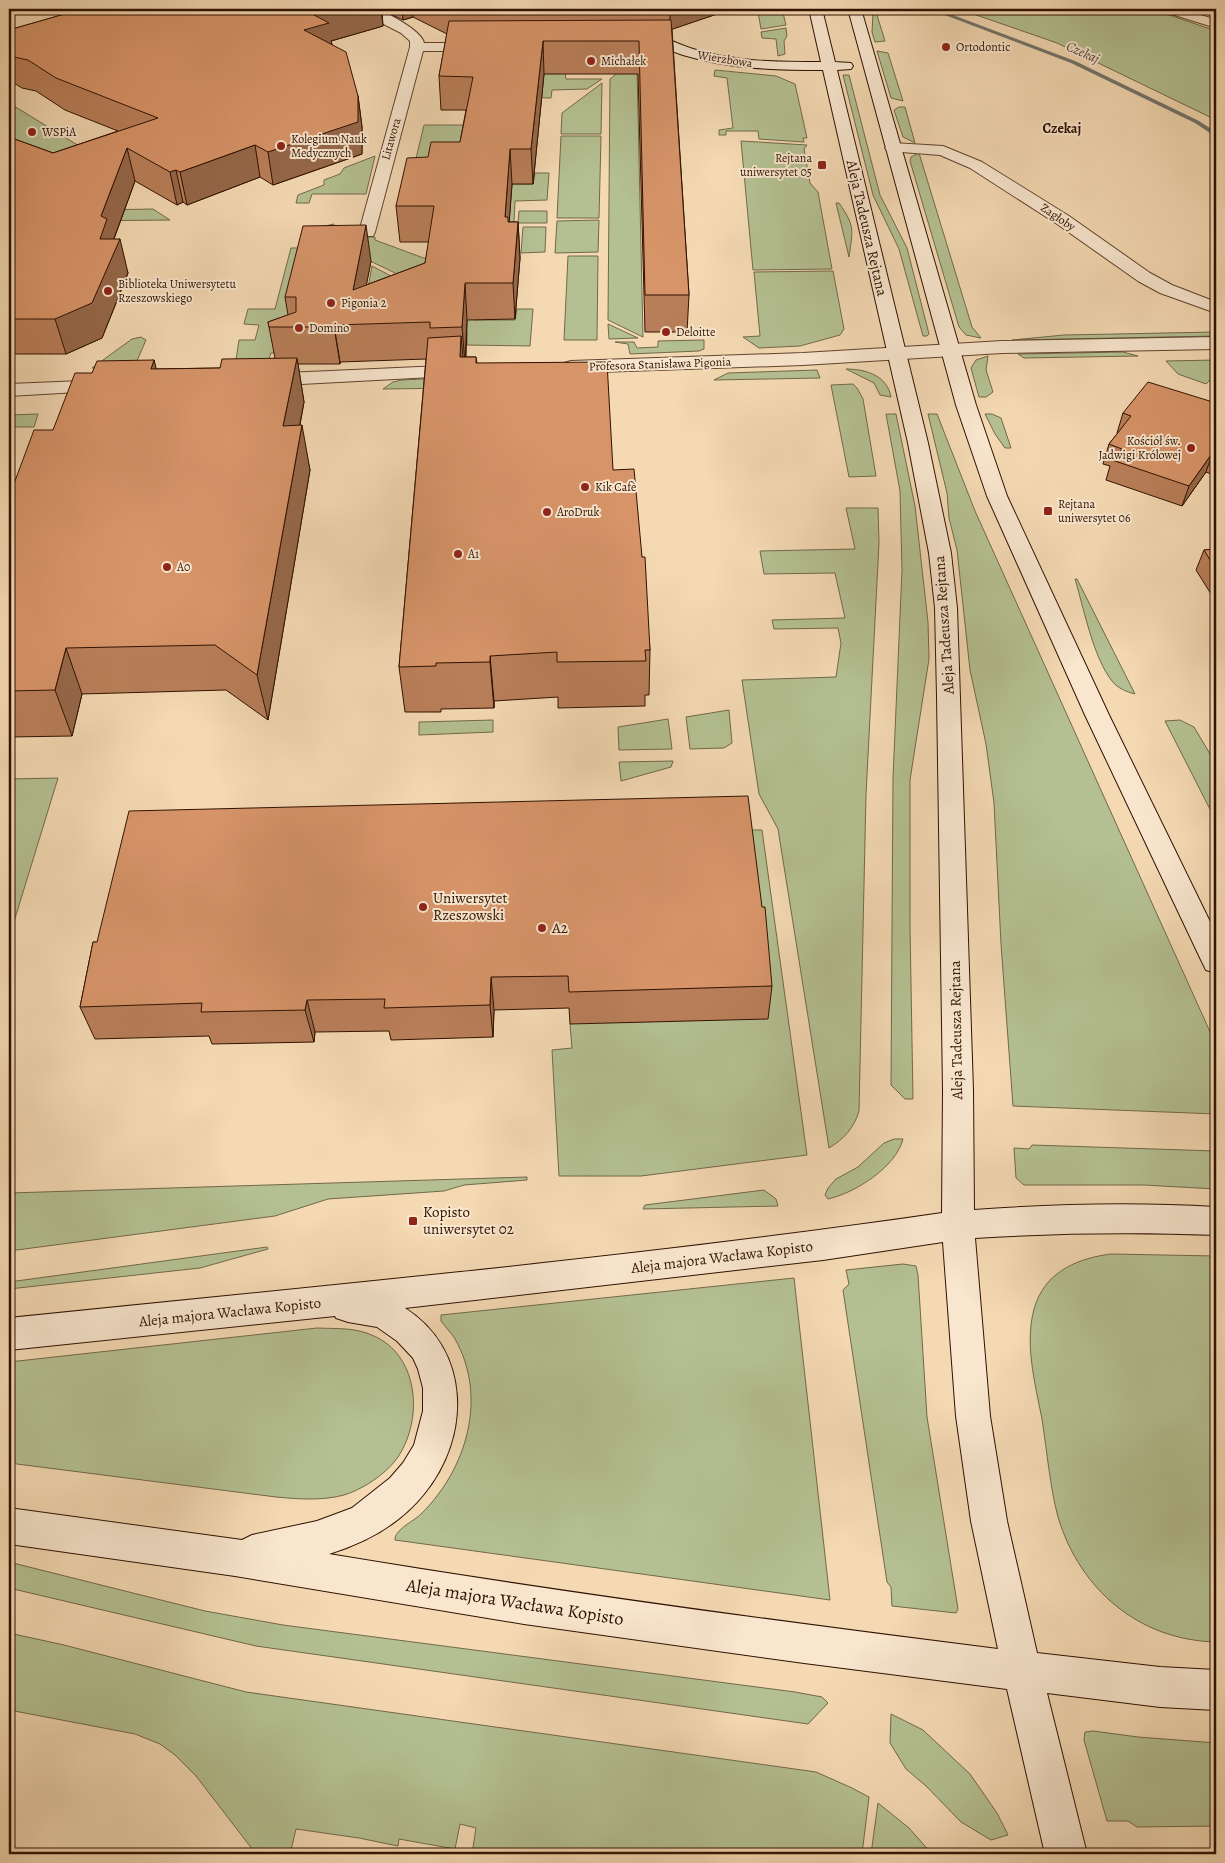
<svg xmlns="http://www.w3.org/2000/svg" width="1225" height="1863" font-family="Alegreya,serif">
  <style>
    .green { fill: #b4c092; stroke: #726849 }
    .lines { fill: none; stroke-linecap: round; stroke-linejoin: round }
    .stream { fill: #72766d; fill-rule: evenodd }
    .street-casing { stroke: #61432d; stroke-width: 2 }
    .secondary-casing { stroke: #301100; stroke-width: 2 }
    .street { fill: #f8e6ce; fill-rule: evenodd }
    .secondary { fill: #f8e6ce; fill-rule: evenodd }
    .wall { fill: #b97f5a; stroke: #301100 }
    .shaded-wall { fill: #96684a; stroke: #301100 }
    .building { fill: #d79469; stroke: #301100 }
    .poi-dot { fill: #8f2418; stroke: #f8e6ce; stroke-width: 2 }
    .labels { text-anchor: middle; stroke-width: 4; stroke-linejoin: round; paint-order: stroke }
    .far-poi-label { font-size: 12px; fill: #301100; stroke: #f8e6ce; text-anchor: start }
    .far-street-label { font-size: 12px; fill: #301100; stroke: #f8e6ce }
    .far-water-label { font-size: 14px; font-style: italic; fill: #564c3f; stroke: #f8e6ce }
    .far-neighbourhood-label { font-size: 14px; font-weight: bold; fill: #301100; stroke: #f8e6ce }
    .street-label { font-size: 15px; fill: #301100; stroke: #f8e6ce }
    .poi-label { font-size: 15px; fill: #301100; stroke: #f8e6ce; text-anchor: start }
    .near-street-label { font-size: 18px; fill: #301100; stroke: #f8e6ce }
  </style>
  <rect width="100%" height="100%" fill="#f4d9b3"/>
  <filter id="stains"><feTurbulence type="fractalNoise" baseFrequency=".004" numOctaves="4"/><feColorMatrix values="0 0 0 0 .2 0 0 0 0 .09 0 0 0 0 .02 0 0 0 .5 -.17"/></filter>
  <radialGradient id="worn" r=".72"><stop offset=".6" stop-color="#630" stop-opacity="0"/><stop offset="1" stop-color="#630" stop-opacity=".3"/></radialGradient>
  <path class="green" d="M 764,9 L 782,9 L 786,25 L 761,29 L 758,12 Z
    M 959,9 L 1152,9 L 1216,31 L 1216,120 L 1057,43 Z
    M 876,12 L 885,41 L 875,42 L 872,32 L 873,13 Z
    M 786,28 L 787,36 L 784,41 L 785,54 L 778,56 L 776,39 L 762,38 L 761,32 Z
    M 877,51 L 888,53 L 903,101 L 891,98 Z
    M 637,68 L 643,337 L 608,320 L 610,79 L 621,70 Z
    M 715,70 L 776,76 L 795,84 L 807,138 L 803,138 L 804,142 L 759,139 L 758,131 L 726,131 L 726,135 L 719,135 L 719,130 L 733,128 L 727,78 L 714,76 Z
    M 481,72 L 565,72 L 566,79 L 602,79 L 587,89 L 552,90 L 551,98 L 491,97 Z
    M 843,75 L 849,75 L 880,195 L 907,248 L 929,334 L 927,336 L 923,336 L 899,249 L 873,195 Z
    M 602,83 L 601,134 L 561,134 L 562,113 Z
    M 9,103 L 102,160 L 9,167 Z
    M 899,107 L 905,107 L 915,143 L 903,137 L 894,110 Z
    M 424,125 L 464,125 L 460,166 L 414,167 Z
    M 561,136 L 601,136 L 599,218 L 557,218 Z
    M 741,141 L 807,145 L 804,149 L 810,183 L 818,192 L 832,269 L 753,270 Z
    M 919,153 L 972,327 L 981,338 L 966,335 L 959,327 L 910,161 L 911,157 Z
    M 375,156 L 366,194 L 312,194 L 309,203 L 296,203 L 298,195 L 324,185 L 324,180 L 340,174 L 344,168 Z
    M 535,173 L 549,173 L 547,200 L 515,201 L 514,223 L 444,222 L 500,184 L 533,184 Z
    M 836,203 L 839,203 C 855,226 853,229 849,257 Z
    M 153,209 L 170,220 L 67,221 L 95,210 Z
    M 519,211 L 547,211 L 547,223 L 518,223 Z
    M 599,220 L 598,252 L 555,253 L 557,221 Z
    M 334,224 L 331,237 L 375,237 L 375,240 L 429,260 L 481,260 L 474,320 L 515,320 L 517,309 L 533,309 L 530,346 L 467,345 L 467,331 L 443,332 L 366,299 L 372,266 L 408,285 L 422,286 L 306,230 Z
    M 523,227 L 546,227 L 545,252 L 521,253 Z
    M 291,248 L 306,248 L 280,353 L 271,353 L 266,367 L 236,360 L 239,340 L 255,340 L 259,325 L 244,324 L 248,309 L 275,309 Z
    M 568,256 L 598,256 L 597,340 L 564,340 Z
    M 833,271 L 844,329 L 840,335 L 800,346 L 759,348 L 743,337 L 760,336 L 754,272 Z
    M 608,324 L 638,338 L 609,339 Z
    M 1216,332 L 1216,336 L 1012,340 L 1064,335 Z
    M 141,337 L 146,340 L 136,363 L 126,367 L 92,368 L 132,339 Z
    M 704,340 L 704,349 L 699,351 L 630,354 L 628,344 L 615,342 L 634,342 L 637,348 L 658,347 L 658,341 Z
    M 1123,352 L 1138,356 L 1024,358 L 1018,354 Z
    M 988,356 L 986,370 L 993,392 L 986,397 L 979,397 L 971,368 L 976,360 Z
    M 1216,360 L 1216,374 L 1206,384 L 1178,374 L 1166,361 Z
    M 846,369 C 865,369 887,375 891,397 L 880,395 L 874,383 Z
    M 817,370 L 820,378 L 714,380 L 728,373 Z
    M 462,377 L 462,388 L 383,389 L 393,382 L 402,380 Z
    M 853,384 L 857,388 L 863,399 L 876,476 L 849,477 L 831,385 Z
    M 38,414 L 34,427 L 9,427 L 9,415 Z
    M 886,414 L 896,414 L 915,506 L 928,622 L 929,659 L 910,780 L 910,926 L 913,1099 L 905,1099 L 891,1085 L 893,778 L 902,570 L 900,491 Z
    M 928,414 L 937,414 L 975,511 L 1216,1045 L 1216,1114 L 1013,1106 L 1001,944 L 994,803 L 986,744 L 970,670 L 957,550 L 949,518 L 947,493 Z
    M 985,414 L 992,414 L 1001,418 L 1011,448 L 1005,448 L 995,434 Z
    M 846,508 L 878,508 L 879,543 L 866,794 L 859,1111 C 854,1128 844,1139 829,1148 L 778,829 L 759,794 L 742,680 L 836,677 L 841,643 L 838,628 L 774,629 L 772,620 L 845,618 L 835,573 L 764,574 L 760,551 L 855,549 Z
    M 1075,579 L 1077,579 L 1135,694 C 1127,692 1117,688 1112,681 C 1093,657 1084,609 1075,579 Z
    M 729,710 L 732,743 L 724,748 L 690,749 L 686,717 Z
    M 668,719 L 672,749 L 619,750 L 618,727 Z
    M 493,720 L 493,732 L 419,735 L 419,722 Z
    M 1180,720 L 1194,727 L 1216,764 L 1216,821 L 1165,721 Z
    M 673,761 L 671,767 L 621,781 L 619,762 Z
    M 58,778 L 9,938 L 9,779 Z
    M 745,830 L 762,830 L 807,1155 L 641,1176 L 559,1176 L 552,1050 L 572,1048 L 570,1024 Z
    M 894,1139 L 903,1139 C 896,1167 855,1193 828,1199 L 825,1195 L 828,1188 L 836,1179 L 858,1167 L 884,1143 Z
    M 1032,1145 L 1216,1151 L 1216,1189 L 1144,1185 L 1024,1185 L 1016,1178 L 1014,1148 L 1029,1149 Z
    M 527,1177 L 527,1180 L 464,1185 L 444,1191 L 328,1199 L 275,1216 L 9,1251 L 9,1193 Z
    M 764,1190 L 776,1199 L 778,1206 L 643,1209 L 645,1205 Z
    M 267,1247 L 268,1249 L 200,1268 L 9,1289 L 9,1282 Z
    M 1111,1254 L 1216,1256 L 1216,1642 C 1139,1640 1080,1590 1058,1517 C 1050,1487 1047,1451 1042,1419 C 1035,1383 1023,1339 1036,1303 C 1048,1270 1080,1258 1111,1254 Z
    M 903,1264 L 916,1266 L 918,1275 L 927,1417 L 958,1609 L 956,1613 L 892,1606 L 891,1587 L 887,1582 L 843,1290 L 849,1284 L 846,1270 Z
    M 794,1278 L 830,1600 L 395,1540 C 394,1530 414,1521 421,1514 C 467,1469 488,1397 455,1339 C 451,1332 445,1327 441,1321 L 441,1315 Z
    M 317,1328 C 337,1329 355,1327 374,1336 C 417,1355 423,1414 401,1452 C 391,1471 364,1489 344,1495 C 322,1501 298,1499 276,1497 L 9,1463 L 9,1362 Z
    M 9,1562 L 205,1611 L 283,1625 L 795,1692 L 822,1697 L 828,1703 L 808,1724 L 256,1646 L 9,1588 Z
    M 9,1633 L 64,1645 L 246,1692 L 816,1772 L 852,1788 L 869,1797 L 862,1854 L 472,1854 L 476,1828 L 460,1824 L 455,1849 L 399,1839 L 398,1846 L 359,1838 L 296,1829 L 290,1854 L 256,1854 L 196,1776 L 175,1755 L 160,1744 L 135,1734 L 9,1710 Z
    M 891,1714 L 923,1730 L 970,1774 L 997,1813 L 1008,1835 L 991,1840 L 961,1822 L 926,1786 L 906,1769 L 890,1743 Z
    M 1093,1731 L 1138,1737 L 1216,1743 L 1216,1826 L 1137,1827 L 1128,1821 L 1107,1821 L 1084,1740 L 1085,1732 Z
    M 878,1803 L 909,1828 L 932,1854 L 871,1854 Z"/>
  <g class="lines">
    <path class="stream" d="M 929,9 L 937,9 L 1075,61 L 1199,121 L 1216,132 L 1216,137 L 1195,123 L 1071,63 Z"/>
    <defs>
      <path id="street" d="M 358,9 C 363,9 370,8 375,9 C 387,12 422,31 424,43 L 481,43 L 488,47 L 481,51 L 423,51 L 375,232 L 373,236 L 361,236 L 359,232 L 410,47 L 410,41 L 401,33 L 360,12 Z
        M 1164,9 L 1183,9 L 1216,20 L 1216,28 L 1165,12 Z
        M 893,143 L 943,146 L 982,162 L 1069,216 L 1150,273 L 1172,285 L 1216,302 L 1216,313 L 1160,293 L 1138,281 L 1057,224 L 970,168 L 940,155 L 888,151 L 885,148 L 888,145 Z
        M 1216,337 L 1216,349 L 1002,353 L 803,365 L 571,373 L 564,371 L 562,367 L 564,363 L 571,361 L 803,353 L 1002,341 Z
        M 463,365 L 470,367 L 472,371 L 470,375 L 264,386 L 257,384 L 255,380 L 257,376 L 264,374 Z
        M 106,380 L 113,382 L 116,386 L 113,390 L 9,396 L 9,384 Z"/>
      <path id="secondary" d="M 583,9 C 589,9 597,8 602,10 C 633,20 661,39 693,49 C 734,62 779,62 821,62 L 809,9 L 822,9 L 835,62 L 851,63 L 853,66 L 851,69 L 837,70 L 928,443 L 951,553 L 957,608 L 973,1090 L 974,1210 C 1055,1204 1135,1202 1216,1207 L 1216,1235 C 1135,1232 1056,1233 975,1238 L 990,1416 L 1007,1521 L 1037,1653 L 1160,1667 L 1216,1670 L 1216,1710 L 1160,1707 L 1047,1693 L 1087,1854 L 1045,1854 L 1007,1689 L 804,1663 L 524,1624 L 235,1576 L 9,1544 L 9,1508 L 242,1540 L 252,1535 L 317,1521 L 352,1508 L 390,1478 L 403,1463 L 414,1445 L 423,1411 L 423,1388 L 418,1369 L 413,1358 L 397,1341 L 377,1327 L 348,1322 L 336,1318 L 335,1316 L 9,1350 L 9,1318 C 320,1286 632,1258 942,1213 L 943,1090 L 937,696 L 935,608 L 929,553 L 908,443 L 823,70 C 776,70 729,69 683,55 C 649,44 618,26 585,12 ZM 943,1242 L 956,1416 L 971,1521 L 998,1649 C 774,1621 551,1591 329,1554 C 365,1543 400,1524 424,1494 C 471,1437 471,1350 405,1308 L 823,1260 Z
        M 848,9 L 861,9 L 976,405 L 1007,496 L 1109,715 L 1216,934 L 1216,973 L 1206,970 L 1202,962 L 1085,715 L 987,496 L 956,405 Z"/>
    </defs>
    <use href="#street" class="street-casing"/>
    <use href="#secondary" class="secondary-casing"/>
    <use href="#street" class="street"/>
    <use href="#secondary" class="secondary"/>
  </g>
  <path class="wall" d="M 82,9 L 720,9 L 720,13 L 672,29 L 689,295 L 687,332 L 645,332 L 638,74 L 544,74 L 533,184 L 512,184 L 509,222 L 518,222 L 520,258 L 515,319 L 467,320 L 466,357 L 476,357 L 477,363 L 613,470 L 642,557 L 650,650 L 649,695 L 645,695 L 645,706 L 558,708 L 558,697 L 494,701 L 494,708 L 441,709 L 441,712 L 405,712 L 399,667 L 426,359 L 340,362 L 340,364 L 298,364 L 304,402 L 300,425 L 310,470 L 268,720 L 226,690 L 82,694 L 72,736 L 9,737 L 9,497 L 53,430 L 92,373 L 154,360 L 156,369 L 220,368 L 275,358 L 268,322 L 288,315 L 285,297 L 371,261 L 366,285 L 425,263 L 429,242 L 400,242 L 396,206 L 428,157 L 460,142 L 466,110 L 441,110 L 439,76 L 447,34 L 413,17 L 403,20 L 382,10 L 383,26 L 331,41 L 332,44 L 358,96 L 362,127 L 362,154 L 273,185 L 260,177 L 187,205 L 183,202 L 177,205 L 135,181 L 114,239 L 128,273 L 102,338 L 66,354 L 9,354 L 9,137 L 53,153 L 118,131 L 65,110 L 36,91 L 22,88 L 9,80 L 9,30 Z
    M 1216,403 L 1216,476 L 1206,472 L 1182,506 L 1106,480 L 1110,466 L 1103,464 L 1109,444 L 1118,433 L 1117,433 L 1123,413 Z
    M 1216,549 L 1216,602 L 1196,570 L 1204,550 Z
    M 93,942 L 772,986 L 768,1019 L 570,1024 L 569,1008 L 494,1010 L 493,1037 L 391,1040 L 389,1031 L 315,1032 L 314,1042 L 212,1044 L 209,1036 L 95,1039 L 80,1007 Z"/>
  <path class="shaded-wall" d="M 337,9 L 381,9 L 383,26 L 331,41 L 333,53 L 304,30 L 314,15 Z
    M 402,9 L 412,9 L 413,17 L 403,20 Z
    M 670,9 L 720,9 L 720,13 L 670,30 Z
    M 543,41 L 544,74 L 533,184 L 531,149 Z
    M 358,96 L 362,127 L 362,154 L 273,185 L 268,152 Z
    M 255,145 L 260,177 L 187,205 L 180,172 Z
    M 127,148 L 135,181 L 113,241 L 120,239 L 128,273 L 102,338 L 66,354 L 55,319 L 100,239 L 101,216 Z
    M 510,149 L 512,184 L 509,225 L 505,217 Z
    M 176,170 L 183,202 L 177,205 L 170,172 Z
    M 518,222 L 520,258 L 515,319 L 513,283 Z
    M 366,225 L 371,261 L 359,324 L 353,290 Z
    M 465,283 L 467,320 L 465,364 L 462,327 Z
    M 334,325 L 340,362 L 340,364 L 334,327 Z
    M 461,336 L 465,380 L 460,357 Z
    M 297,358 L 304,402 L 291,470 L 283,426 Z
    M 154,360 L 165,404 L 151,369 Z
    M 302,425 L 310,470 L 268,720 L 257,675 Z
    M 1213,452 L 1206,472 L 1182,506 L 1189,486 Z
    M 66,648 L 82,694 L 72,736 L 55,690 Z
    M 490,656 L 494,701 L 494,708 L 490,662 Z
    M 491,977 L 494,1010 L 493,1037 L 490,1005 Z
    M 307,1000 L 315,1032 L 314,1042 L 305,1010 Z"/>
  <path class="building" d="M 82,9 L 337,9 L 314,15 L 329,23 L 304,30 L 346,52 L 358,96 L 358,122 L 268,152 L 255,145 L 180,172 L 176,170 L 170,172 L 127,148 L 101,216 L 107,219 L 100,239 L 120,239 L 92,303 L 55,319 L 9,319 L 9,137 L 53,153 L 158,118 L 56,78 L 28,60 L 14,57 L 9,54 L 9,30 Z
    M 452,9 L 638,9 L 644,11 L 451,11 Z
    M 671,20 L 689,295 L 645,295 L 639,41 L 543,41 L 531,149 L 510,149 L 505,217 L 508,217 L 508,222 L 518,222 L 513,283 L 465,283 L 462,327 L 430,328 L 430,322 L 334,325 L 334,327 L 269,327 L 268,322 L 296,312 L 296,297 L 285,297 L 303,226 L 366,225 L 353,290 L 425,263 L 434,206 L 396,206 L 407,158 L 428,157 L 431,142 L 460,142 L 473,77 L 439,76 L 449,21 Z
    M 461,336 L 460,357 L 476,357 L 476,363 L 607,362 L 613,470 L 634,469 L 642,557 L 645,557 L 650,650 L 645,650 L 646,661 L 557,662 L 557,652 L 490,656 L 490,662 L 436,663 L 436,666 L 399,667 L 428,338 Z
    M 297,358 L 283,426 L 302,425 L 257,675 L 215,645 L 66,648 L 55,690 L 9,691 L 9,497 L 34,430 L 53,430 L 75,373 L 92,373 L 97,361 L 154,360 L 151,369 L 220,368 L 222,359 Z
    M 1148,382 L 1216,403 L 1216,454 L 1213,452 L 1189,486 L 1112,460 L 1122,449 L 1109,444 L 1131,416 L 1123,413 Z
    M 1216,549 L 1216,570 L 1204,550 Z
    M 748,796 L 762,907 L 765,907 L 772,986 L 569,992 L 568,976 L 491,977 L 490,1005 L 384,1008 L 385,999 L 307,1000 L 305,1010 L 201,1012 L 202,1003 L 80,1007 L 93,942 L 97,942 L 129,811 Z
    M 9,1849 L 28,1853 L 28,1854 L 9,1854 Z"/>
  <g class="poi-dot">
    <circle cx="946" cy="47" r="5"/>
    <circle cx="591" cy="61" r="5"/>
    <circle cx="32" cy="132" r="5"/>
    <circle cx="281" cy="146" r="5"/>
    <rect x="817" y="160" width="10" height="10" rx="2.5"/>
    <circle cx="108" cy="291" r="5"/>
    <circle cx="331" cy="303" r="5"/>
    <circle cx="299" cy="328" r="5"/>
    <circle cx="666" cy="332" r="5"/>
    <circle cx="1191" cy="448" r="5"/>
    <circle cx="585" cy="487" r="5"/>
    <rect x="1043" y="506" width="10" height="10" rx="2.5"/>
    <circle cx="547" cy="512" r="5"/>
    <circle cx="458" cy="554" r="5"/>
    <circle cx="167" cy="567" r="5"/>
    <circle cx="423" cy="907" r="5"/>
    <circle cx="542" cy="928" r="5"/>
    <rect x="408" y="1216" width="10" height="10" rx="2.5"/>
  </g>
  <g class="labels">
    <g class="far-poi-label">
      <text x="956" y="51">Ortodontic</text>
      <text x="601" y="65">Michałek</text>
      <text x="42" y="136">WSPiA</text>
      <text x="291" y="143">Kolegium Nauk<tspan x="291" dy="14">Medycznych</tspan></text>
      <text x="812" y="162" text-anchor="end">Rejtana<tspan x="812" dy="14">uniwersytet 05</tspan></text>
      <text x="118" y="288">Biblioteka Uniwersytetu<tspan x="118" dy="14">Rzeszowskiego</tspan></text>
      <text x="341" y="307">Pigonia 2</text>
      <text x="309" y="332">Domino</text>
      <text x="676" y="336">Deloitte</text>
      <text x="1181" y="445" text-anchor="end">Kościół św.<tspan x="1181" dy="14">Jadwigi Królowej</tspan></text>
      <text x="595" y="491">Kik Cafè</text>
      <text x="1058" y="508">Rejtana<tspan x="1058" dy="14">uniwersytet 06</tspan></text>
      <text x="557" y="516">AroDruk</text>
      <text x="468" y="558">A1</text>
      <text x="177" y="571">A0</text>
    </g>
    <g class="far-street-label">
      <text transform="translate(725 59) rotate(9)" y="4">Wierzbowa</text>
      <text transform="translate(391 139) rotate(-74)" y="4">Litawora</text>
      <text transform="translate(1058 217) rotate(34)" y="4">Zagłoby</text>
      <text transform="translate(660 364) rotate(-2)" y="4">Profesora Stanisława Pigonia</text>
    </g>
    <g class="far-water-label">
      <text transform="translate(1083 52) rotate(24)" y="5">Czekaj</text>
    </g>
    <g class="far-neighbourhood-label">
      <text x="1062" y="133">Czekaj</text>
    </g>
    <g class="street-label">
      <text transform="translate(867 228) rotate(77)" y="5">Aleja Tadeusza Rejtana</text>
      <text transform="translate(944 625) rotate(-94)" y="5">Aleja Tadeusza Rejtana</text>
      <text transform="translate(956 1030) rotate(-91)" y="5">Aleja Tadeusza Rejtana</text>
      <text transform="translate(722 1257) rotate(-7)" y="5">Aleja majora Wacława Kopisto</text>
      <text transform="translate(230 1312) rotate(-6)" y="5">Aleja majora Wacława Kopisto</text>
    </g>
    <g class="poi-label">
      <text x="433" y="903">Uniwersytet<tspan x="433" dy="17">Rzeszowski</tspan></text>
      <text x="552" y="933">A2</text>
      <text x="423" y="1217">Kopisto<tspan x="423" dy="17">uniwersytet 02</tspan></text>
    </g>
    <g class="near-street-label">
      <text transform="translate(515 1602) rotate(9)" y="6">Aleja majora Wacława Kopisto</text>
    </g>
  </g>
  <rect width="1225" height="1863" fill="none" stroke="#f4d9b3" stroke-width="30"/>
  <rect x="10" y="10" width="1205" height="1843" fill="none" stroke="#301100" stroke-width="2.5"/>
  <rect x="15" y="15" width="1195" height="1833" fill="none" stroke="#301100"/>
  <rect width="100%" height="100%" filter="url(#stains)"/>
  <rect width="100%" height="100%" fill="url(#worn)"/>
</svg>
